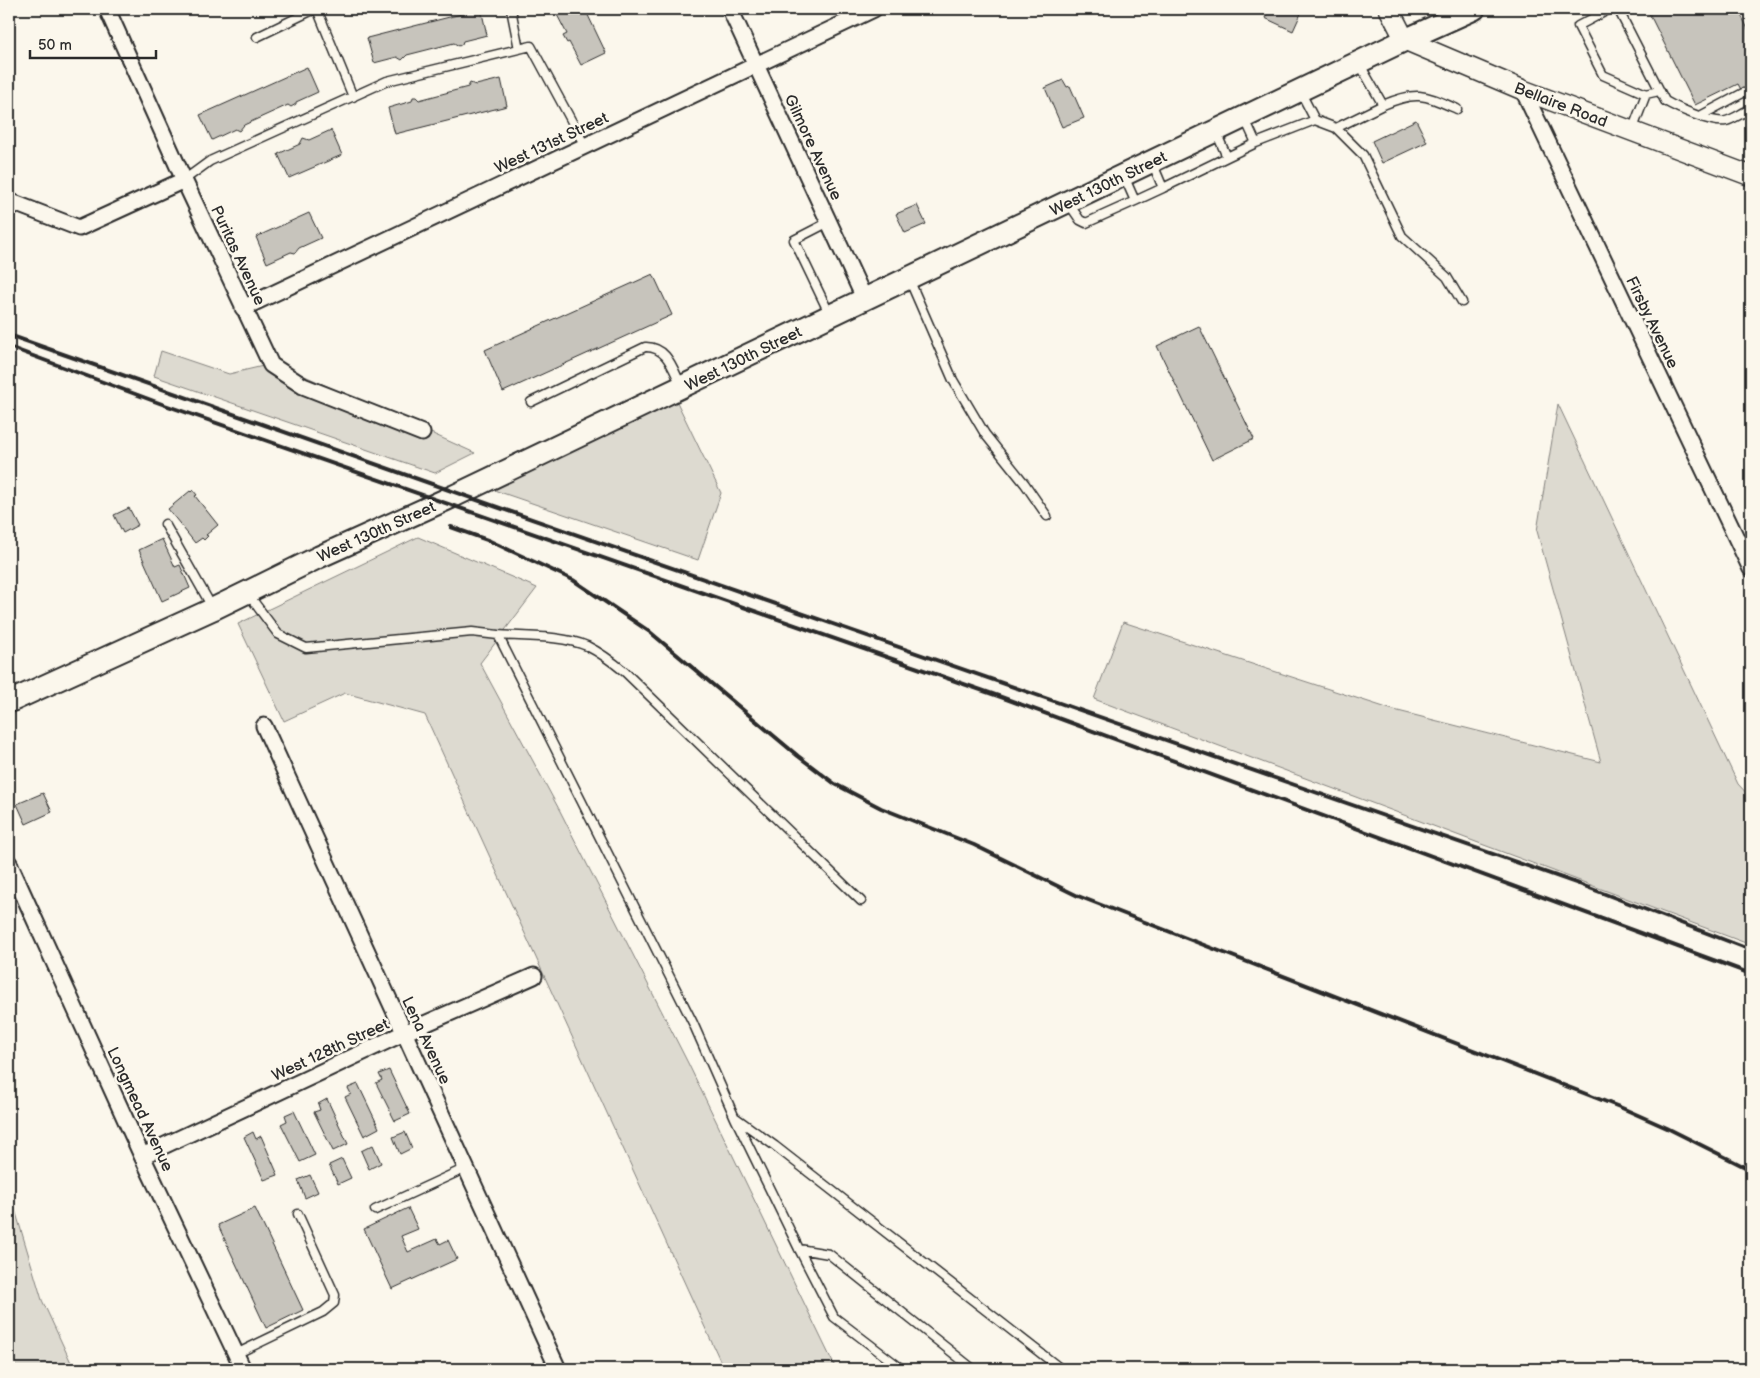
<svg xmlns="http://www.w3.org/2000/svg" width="1760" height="1378" font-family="'Balsamiq Sans',sans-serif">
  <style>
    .green { fill: #dddad0; stroke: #84827e }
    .building { fill: #c7c4bc; stroke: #2b2b2b }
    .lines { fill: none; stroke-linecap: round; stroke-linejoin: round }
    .service-casing { stroke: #2b2b2b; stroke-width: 11 }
    .minor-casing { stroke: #2b2b2b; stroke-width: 19 }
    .tertiary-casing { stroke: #2b2b2b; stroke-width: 22 }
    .secondary-casing { stroke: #2b2b2b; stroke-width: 25 }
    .service { stroke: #fbf7ec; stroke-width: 8 }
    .minor { stroke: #fbf7ec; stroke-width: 15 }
    .tertiary { stroke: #fbf7ec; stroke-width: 19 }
    .secondary { stroke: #fbf7ec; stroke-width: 21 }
    .rail { stroke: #2b2b2b; stroke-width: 4 }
    .labels { text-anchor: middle; stroke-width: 5; stroke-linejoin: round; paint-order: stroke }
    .street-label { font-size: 16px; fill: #2b2b2b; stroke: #fbf7ec }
  </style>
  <rect width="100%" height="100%" fill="#fbf7ec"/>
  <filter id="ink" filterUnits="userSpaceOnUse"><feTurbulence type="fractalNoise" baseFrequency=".02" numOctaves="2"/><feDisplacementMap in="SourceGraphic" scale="10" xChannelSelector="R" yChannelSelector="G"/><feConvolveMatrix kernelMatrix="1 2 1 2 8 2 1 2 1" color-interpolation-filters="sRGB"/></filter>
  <g filter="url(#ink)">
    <path class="green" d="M 161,351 L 229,374 L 276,363 L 475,453 L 435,473 L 154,376 Z
      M 676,400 L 721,493 L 698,560 L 488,488 Z
      M 1558,404 L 1738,784 L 1751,798 L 1751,945 L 1094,699 L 1123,622 L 1390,709 L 1601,762 L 1537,531 Z
      M 418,537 L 537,588 L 480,663 L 560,811 L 688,1063 L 836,1369 L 724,1369 L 425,715 L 345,693 L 284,721 L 238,624 Z
      M 9,1175 L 13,1203 L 42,1300 L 74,1369 L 9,1369 Z"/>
    <path class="building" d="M 481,9 L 487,35 L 463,41 L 462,44 L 459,46 L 454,43 L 407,55 L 402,60 L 397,57 L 374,63 L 367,38 Z
      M 554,9 L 585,9 L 606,53 L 581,65 L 569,42 L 567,43 L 563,36 L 567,34 Z
      M 1269,9 L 1303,9 L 1293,31 L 1265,18 Z
      M 1647,9 L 1738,9 L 1751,35 L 1751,98 L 1747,101 L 1738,84 L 1695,105 Z
      M 307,67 L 318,92 L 296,102 L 296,104 L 291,107 L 288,105 L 244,125 L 239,131 L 235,129 L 212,140 L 200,115 Z
      M 501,79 L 507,106 L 395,134 L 388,108 L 412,101 L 413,97 L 416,97 L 419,100 L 468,87 L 470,83 L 476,85 Z
      M 1063,80 L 1067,87 L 1070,86 L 1084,118 L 1062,127 L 1045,88 Z
      M 1416,120 L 1427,142 L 1382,163 L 1372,141 Z
      M 331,130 L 342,155 L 289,178 L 278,154 L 300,144 L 303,138 L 309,140 Z
      M 917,205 L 926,224 L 905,233 L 896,214 Z
      M 309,213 L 321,238 L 299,248 L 295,253 L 291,252 L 267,263 L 256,237 Z
      M 653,274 L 672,315 L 503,392 L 485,350 Z
      M 1199,326 L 1254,439 L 1212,460 L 1157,346 Z
      M 193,490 L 197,495 L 195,496 L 218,525 L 206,535 L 208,536 L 204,540 L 202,538 L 195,543 L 168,509 L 190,491 L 191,492 Z
      M 129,508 L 138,525 L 123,533 L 114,515 Z
      M 162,539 L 175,567 L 180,565 L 190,588 L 162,601 L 139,550 Z
      M 43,793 L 52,812 L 26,824 L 17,804 Z
      M 389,1070 L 410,1114 L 395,1121 L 376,1083 L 382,1080 L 379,1074 Z
      M 358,1084 L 379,1128 L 364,1136 L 345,1097 L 351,1094 L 348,1088 Z
      M 327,1099 L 348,1144 L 333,1151 L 314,1112 L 320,1110 L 318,1104 Z
      M 294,1111 L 315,1155 L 300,1162 L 281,1124 L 287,1121 L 285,1115 Z
      M 253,1132 L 256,1139 L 261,1136 L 278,1175 L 264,1180 L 244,1137 Z
      M 405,1132 L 412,1148 L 400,1154 L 393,1137 Z
      M 373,1145 L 381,1163 L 369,1169 L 361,1151 Z
      M 342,1159 L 351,1178 L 338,1184 L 329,1165 Z
      M 310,1175 L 318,1192 L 305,1198 L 298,1180 Z
      M 255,1208 L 303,1310 L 266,1328 L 218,1225 Z
      M 408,1208 L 418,1229 L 401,1236 L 408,1252 L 437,1239 L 440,1244 L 448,1240 L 457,1259 L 392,1289 L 364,1229 Z"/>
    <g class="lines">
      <defs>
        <path id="service" d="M 317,9 L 353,97
          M 511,9 L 519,49
          M 1610,9 L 1578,26 L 1603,75 L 1646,94
          M 1618,9 L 1665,101 C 1677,108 1713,124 1726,121 C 1734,119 1743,112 1751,109
          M 257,37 L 315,9
          M 1383,105 C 1417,90 1425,95 1457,109
          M 1700,116 L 1743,93
          M 1315,120 L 1336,128 L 1363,155 L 1402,236 L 1447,277 L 1462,302
          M 1336,128 L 1383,105 L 1359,63
          M 1632,131 L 1646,94 L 1659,91
          M 1256,143 L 1315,120 L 1300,91
          M 1227,157 L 1256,143 L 1245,119
          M 184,180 L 210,161 L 387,81 L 531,46 L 585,146
          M 1163,188 L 1227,157 L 1216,132
          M 1135,201 L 1163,188 L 1152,162
          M 1069,204 L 1080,220 L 1086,223 L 1135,201 L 1124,176
          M 829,222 L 794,240 L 830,315
          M 909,279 L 953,380 L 985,434 L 1025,484 L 1047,516
          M 531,402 L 645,347 C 667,346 673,369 681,385
          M 165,524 L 212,607
          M 248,594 L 278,634 L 306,648 L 472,632 L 498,635 L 693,1023 L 735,1118 L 799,1249 L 834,1317 L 902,1369
          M 498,635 C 525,637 562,635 587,646 C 601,653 613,662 625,672 L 861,901
          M 736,1118 L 775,1146 L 1061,1369
          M 375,1210 L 466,1168
          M 799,1249 L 829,1254 L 973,1369
          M 236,1354 L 323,1312 L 334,1303 L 335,1295 L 298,1214"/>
        <path id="minor" d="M 107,9 L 184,180 L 271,365 L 303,386 L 422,433
          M 730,9 L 865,300
          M 1523,90 L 1751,569
          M 9,201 L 79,228 L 184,180
          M 243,308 L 874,9
          M 264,726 L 558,1369
          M 9,863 L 142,1156 L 243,1369
          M 142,1156 L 404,1033 L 534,976"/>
        <path id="tertiary" d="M 1389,9 L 1405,40 L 1523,90 L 1751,176"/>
        <path id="secondary" d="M 9,702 L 213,609 L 319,557 L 454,496 L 1405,40 L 1474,9"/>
      </defs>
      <use href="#service" class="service-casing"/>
      <use href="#minor" class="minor-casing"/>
      <use href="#tertiary" class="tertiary-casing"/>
      <use href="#secondary" class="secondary-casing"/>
      <use href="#service" class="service"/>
      <use href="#minor" class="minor"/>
      <use href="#tertiary" class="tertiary"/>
      <use href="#secondary" class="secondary"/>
      <path class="rail" d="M 9,335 L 497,507 L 1579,884 L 1751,950
        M 9,347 L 162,404 L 1001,697 L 1751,974
        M 451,527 L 490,541 L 573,580 L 650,632 L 798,756 L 835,784 L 881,808 L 974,845 L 1078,896 L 1622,1108 L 1667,1128 L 1751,1170"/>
    </g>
  </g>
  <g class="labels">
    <g class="street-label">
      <text transform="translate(1561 104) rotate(21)" y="6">Bellaire Road</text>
      <text transform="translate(551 142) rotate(-25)" y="6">West 131st Street</text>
      <text transform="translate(814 147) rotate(65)" y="6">Gilmore Avenue</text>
      <text transform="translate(1108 183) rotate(-26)" y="6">West 130th Street</text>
      <text transform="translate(239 255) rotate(65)" y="6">Puritas Avenue</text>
      <text transform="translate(1653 322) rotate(64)" y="6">Firsby Avenue</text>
      <text transform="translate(743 358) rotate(-26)" y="6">West 130th Street</text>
      <text transform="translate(376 531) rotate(-24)" y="6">West 130th Street</text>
      <text transform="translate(427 1040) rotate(65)" y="6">Lena Avenue</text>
      <text transform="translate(330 1049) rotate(-25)" y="6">West 128th Street</text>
      <text transform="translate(141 1109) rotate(65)" y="6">Longmead Avenue</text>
    </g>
  </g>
  <rect width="1760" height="1378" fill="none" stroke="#fbf7ec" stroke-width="30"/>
  <rect x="15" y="15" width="1730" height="1348" fill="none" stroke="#2b2b2b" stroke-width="2" filter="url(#ink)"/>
  <path d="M30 50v8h126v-8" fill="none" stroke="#2b2b2b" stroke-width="2.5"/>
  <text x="38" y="50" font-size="15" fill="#2b2b2b" stroke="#fbf7ec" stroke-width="4" paint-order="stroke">50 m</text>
</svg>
